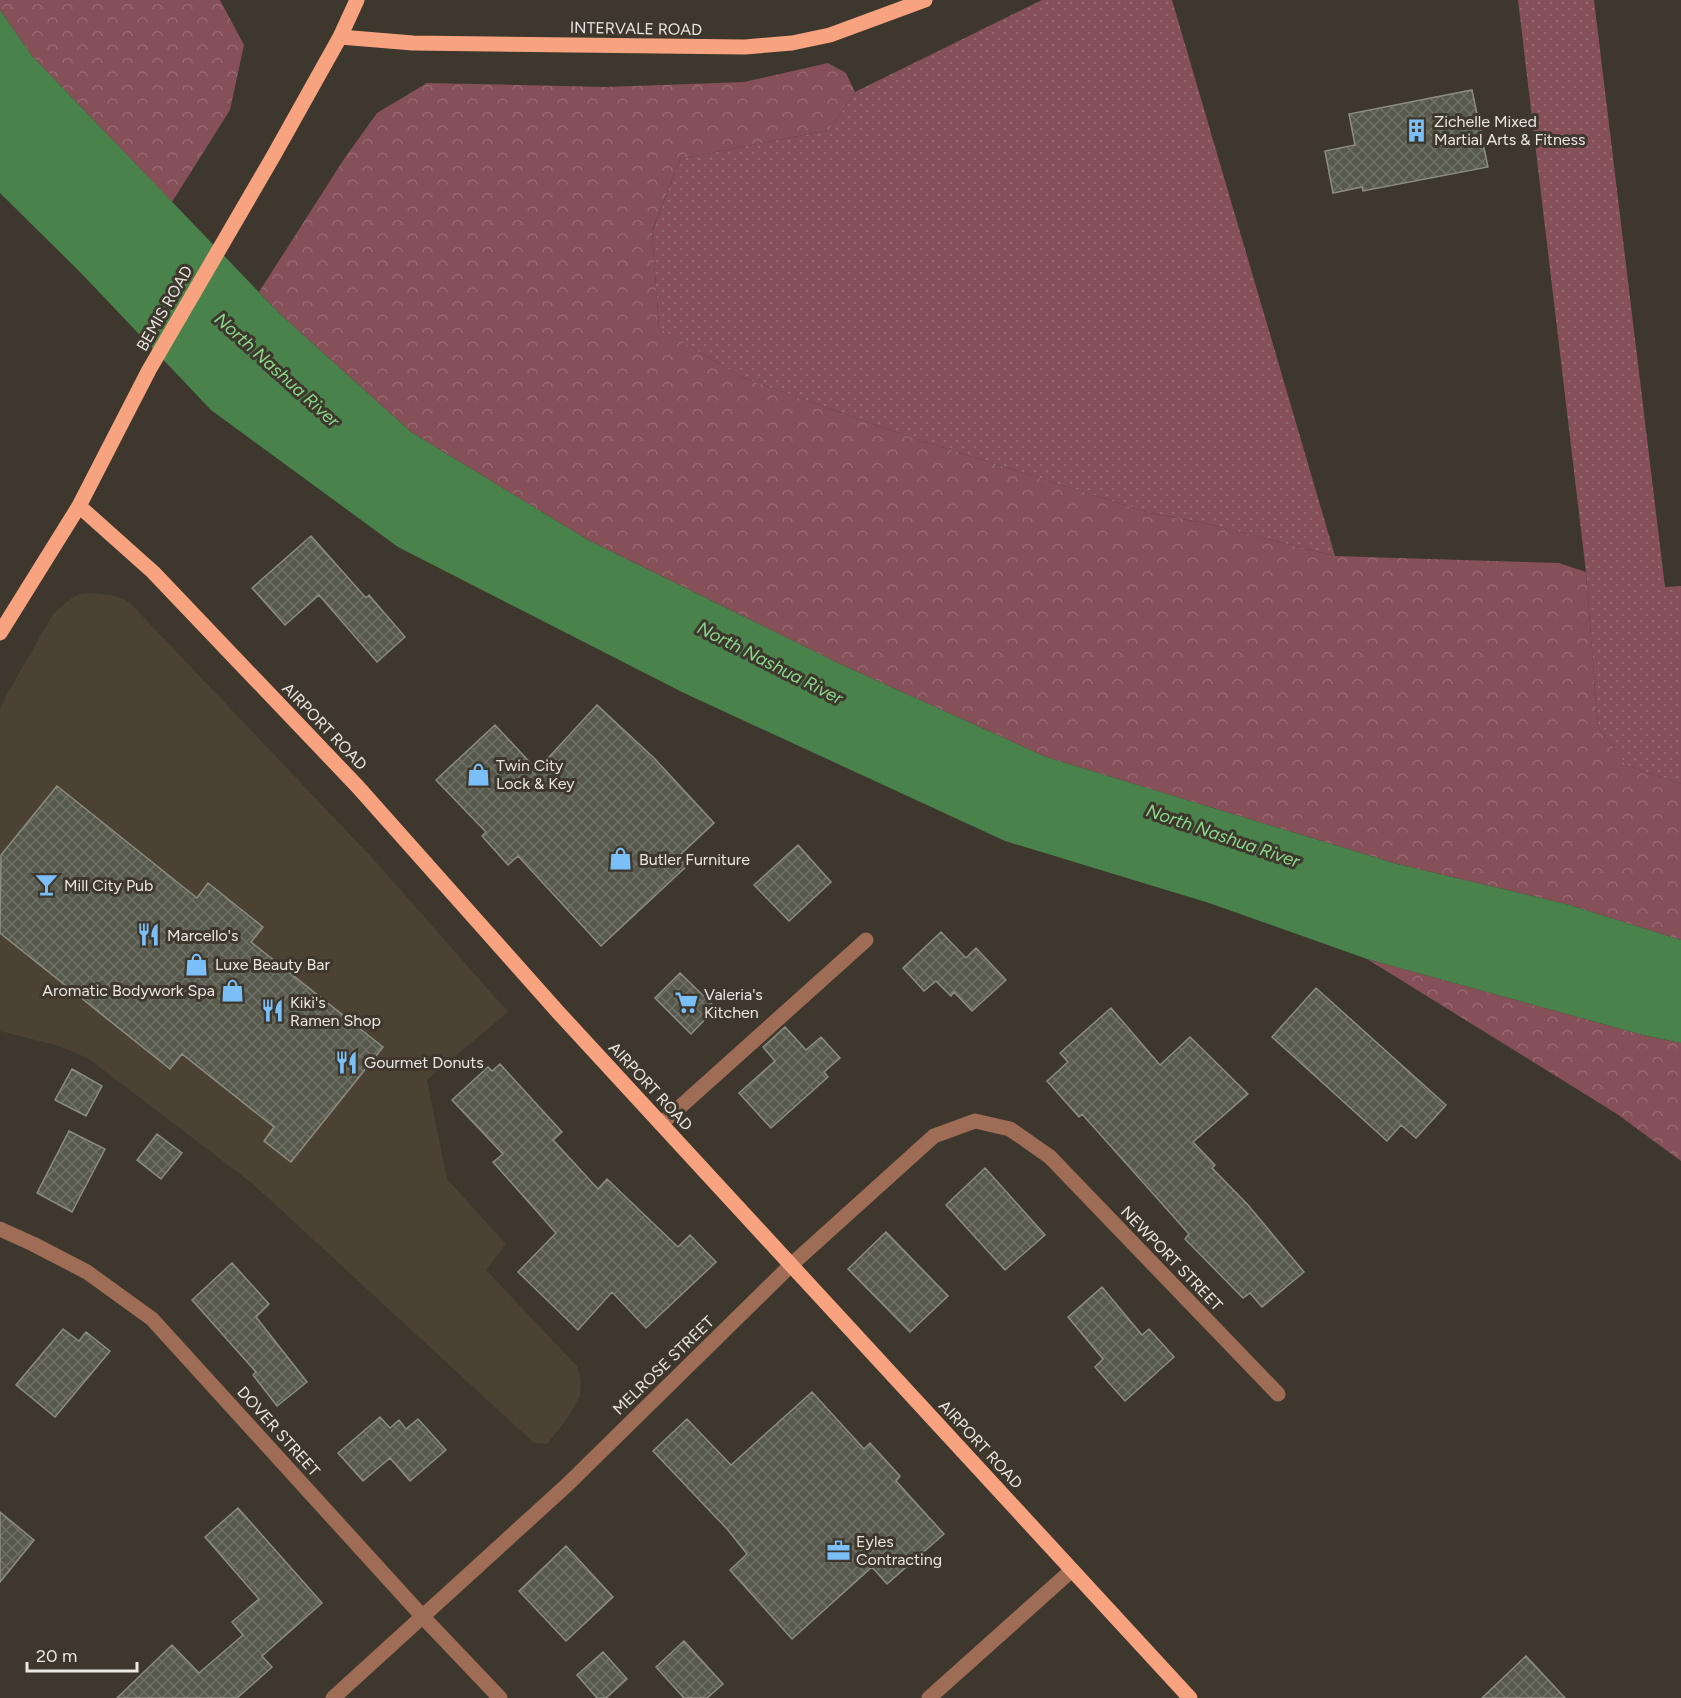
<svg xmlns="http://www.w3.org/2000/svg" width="1681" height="1698" font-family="Figtree,sans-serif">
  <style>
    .built { fill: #4c4233 }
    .grass { fill: url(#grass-dots) }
    .forest { fill: url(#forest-crowns) }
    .water { fill: #49824b }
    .building { fill: url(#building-cross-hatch); stroke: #8c8d80; stroke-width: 1.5 }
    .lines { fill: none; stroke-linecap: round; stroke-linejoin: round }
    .minor { stroke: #9f6c56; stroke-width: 15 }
    .major { stroke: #f7a37f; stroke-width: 15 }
    .labels { text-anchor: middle; stroke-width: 6; stroke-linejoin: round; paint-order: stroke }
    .street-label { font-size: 16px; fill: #eae6e0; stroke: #3d372d }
    .poi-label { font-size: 16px; fill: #eae6e0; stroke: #3d372d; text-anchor: start }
    .water-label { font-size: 18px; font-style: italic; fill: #89d98a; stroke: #3d372d }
  </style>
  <defs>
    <pattern id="grass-dots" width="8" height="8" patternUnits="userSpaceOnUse" patternTransform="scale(1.5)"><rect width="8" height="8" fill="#865058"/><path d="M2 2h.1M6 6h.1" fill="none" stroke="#976970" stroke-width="1.8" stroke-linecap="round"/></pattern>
    <pattern id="forest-crowns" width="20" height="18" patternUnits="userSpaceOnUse" patternTransform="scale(1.5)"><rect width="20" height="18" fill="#865058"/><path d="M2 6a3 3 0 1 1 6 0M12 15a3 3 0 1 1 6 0" fill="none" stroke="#976970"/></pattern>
    <pattern id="building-cross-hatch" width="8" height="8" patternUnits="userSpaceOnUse" patternTransform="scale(1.5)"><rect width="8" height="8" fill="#58594d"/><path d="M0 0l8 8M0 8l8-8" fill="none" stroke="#707166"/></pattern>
  </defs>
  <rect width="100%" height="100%" fill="#3d372d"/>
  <path class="built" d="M 92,593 L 111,595 L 124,599 L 132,605 L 376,862 L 508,1012 L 427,1080 L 447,1179 L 506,1244 L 486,1270 L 577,1366 L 581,1380 L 580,1396 L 569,1416 L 547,1444 L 534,1443 L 253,1184 L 89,1059 L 59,1046 L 0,1031 L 0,709 L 7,694 L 53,614 L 66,602 L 79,594 Z"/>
  <path class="grass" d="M 1042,0 L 1172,0 L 1335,556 L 1204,523 L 1150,513 L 913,438 L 744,378 L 659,328 L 652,232 L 680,159 L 829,130 L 855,92 Z
    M 1518,0 L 1594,0 L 1665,587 L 1681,586 L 1681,784 L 1626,765 L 1598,727 L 1586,572 Z"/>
  <path class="forest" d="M 0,0 L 220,0 L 244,45 L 230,110 L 172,202 L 32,56 L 0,10 Z
    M 828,63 L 846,73 L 855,92 L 829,130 L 680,159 L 652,231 L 659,328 L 744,378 L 913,438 L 1150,513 L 1204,523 L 1335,556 L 1559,563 L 1586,572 L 1598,727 L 1626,765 L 1681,784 L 1681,940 L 1566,904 L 1397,864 L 1046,757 L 840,664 L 588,540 L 411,432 L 280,314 L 259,292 L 344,159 L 377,113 L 427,83 L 606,87 L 744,82 Z
    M 1367,959 L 1643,1035 L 1681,1043 L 1681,1161 L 1617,1114 Z"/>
  <path class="water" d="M 0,10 L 32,56 L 280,314 L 411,432 L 588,540 L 840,664 L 1046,757 L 1397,864 L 1566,904 L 1681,940 L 1681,1043 L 1643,1035 L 1367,959 L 1209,903 L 1005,841 L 684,693 L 398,547 L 211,410 L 81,273 L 0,193 Z"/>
  <path class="building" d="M 1472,90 L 1488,167 L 1363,191 L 1362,187 L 1333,193 L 1325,151 L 1355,145 L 1349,114 Z
    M 311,536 L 366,598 L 369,595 L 405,637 L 377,662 L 319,595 L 285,625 L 252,588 Z
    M 597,705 L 654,758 L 714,823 L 681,854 L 690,863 L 601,946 L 518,856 L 508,865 L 482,836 L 486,832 L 436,780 L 495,725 L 537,770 Z
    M 57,786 L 197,898 L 208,883 L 263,927 L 251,942 L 383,1047 L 291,1162 L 264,1141 L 274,1127 L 182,1054 L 170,1069 L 0,933 L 1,855 Z
    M 798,845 L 831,882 L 789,921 L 754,885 Z
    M 941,932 L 966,958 L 976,948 L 1006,980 L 972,1011 L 954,992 L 951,996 L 936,981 L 924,991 L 903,968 Z
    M 680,973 L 716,1008 L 691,1034 L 655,998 Z
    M 1316,988 L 1446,1105 L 1416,1138 L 1401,1125 L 1387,1141 L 1272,1037 Z
    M 1111,1008 L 1160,1065 L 1190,1037 L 1248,1094 L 1193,1142 L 1215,1165 L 1212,1168 L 1248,1205 L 1304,1272 L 1262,1307 L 1250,1293 L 1243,1298 L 1185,1239 L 1189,1234 L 1082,1114 L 1079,1117 L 1047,1081 L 1068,1062 L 1060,1053 Z
    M 785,1027 L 806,1050 L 821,1037 L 840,1058 L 824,1072 L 828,1077 L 771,1128 L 739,1093 L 775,1061 L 763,1047 Z
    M 500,1064 L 562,1132 L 553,1140 L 598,1189 L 607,1179 L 678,1247 L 690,1235 L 716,1262 L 646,1328 L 612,1292 L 578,1330 L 518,1272 L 556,1233 L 493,1162 L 503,1154 L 452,1100 L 488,1067 L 492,1071 Z
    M 72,1069 L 102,1086 L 86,1116 L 55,1100 Z
    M 69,1131 L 105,1149 L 72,1212 L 37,1193 Z
    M 157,1134 L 182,1153 L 161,1179 L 137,1160 Z
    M 985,1168 L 1045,1235 L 1005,1270 L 946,1205 Z
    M 886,1232 L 948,1296 L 910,1332 L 848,1269 Z
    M 232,1263 L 269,1304 L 256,1317 L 307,1382 L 277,1406 L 253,1375 L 256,1372 L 192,1300 Z
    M 1102,1287 L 1142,1335 L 1149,1329 L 1174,1357 L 1125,1401 L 1095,1367 L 1103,1359 L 1068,1317 Z
    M 63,1329 L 79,1341 L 86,1332 L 110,1351 L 55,1417 L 16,1385 Z
    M 812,1392 L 864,1449 L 870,1443 L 900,1476 L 896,1481 L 944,1534 L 887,1584 L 872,1567 L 792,1639 L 730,1570 L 747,1554 L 728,1530 L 653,1451 L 687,1419 L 731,1465 Z
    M 380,1417 L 390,1428 L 399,1420 L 406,1429 L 418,1419 L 446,1450 L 410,1481 L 390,1458 L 363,1481 L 338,1453 Z
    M 238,1508 L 322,1603 L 262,1656 L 272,1667 L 237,1698 L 117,1698 L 172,1645 L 199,1673 L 243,1635 L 232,1622 L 259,1599 L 205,1537 Z
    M 0,1512 L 34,1540 L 0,1582 Z
    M 566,1546 L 613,1597 L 566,1641 L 519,1591 Z
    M 684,1641 L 723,1684 L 707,1698 L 684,1698 L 656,1667 Z
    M 603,1652 L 627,1679 L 606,1698 L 597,1698 L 577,1675 Z
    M 1526,1656 L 1565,1698 L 1482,1698 Z"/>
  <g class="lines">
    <path class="minor" d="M 661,1124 L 866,940
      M 0,1229 L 33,1244 L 87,1272 L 152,1319 L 423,1617 L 500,1698
      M 333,1698 L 568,1484 L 791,1265 L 934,1136 L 975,1121 L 1010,1129 L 1050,1157 L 1278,1394
      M 929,1698 L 1072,1570"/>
    <path class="major" d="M 340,37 L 413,43 L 745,47 L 792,43 L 830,35 L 925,0
      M 79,506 L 153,572 L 358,787 L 558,1012 L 1190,1698
      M 0,633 L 79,506 L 149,370 L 274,155 L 340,37 L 357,0"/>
  </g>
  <defs>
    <symbol id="building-bare" viewBox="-9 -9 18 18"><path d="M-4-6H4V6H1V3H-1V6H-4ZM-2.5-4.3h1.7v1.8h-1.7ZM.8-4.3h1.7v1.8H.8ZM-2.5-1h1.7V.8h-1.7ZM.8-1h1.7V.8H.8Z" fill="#7abff8" stroke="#3d372d" stroke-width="2.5" paint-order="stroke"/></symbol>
    <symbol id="shop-bare" viewBox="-9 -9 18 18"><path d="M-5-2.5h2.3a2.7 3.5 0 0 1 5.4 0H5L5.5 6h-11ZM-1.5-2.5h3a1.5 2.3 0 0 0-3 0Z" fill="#7abff8" stroke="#3d372d" stroke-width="2.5" paint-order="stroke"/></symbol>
    <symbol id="bar-bare" viewBox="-9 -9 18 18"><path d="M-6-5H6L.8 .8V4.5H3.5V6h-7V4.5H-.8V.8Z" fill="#7abff8" stroke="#3d372d" stroke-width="2.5" paint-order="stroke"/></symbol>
    <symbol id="restaurant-bare" viewBox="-9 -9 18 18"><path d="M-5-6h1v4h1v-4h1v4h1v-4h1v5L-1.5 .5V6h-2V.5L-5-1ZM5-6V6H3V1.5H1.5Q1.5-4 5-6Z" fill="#7abff8" stroke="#3d372d" stroke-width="2.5" paint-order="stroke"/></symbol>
    <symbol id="supermarket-bare" viewBox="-9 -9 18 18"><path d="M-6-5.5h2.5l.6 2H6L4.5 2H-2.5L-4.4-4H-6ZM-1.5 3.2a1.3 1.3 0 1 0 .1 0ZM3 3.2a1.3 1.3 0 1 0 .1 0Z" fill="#7abff8" stroke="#3d372d" stroke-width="2.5" paint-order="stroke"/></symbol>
    <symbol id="office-bare" viewBox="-9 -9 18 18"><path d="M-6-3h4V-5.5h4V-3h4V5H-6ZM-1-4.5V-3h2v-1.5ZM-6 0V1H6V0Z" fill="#7abff8" stroke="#3d372d" stroke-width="2.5" paint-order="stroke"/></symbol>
  </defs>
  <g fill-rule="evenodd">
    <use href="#building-bare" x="1400" y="114" width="33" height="33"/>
    <use href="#shop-bare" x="462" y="758" width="33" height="33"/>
    <use href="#shop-bare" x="604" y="842" width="33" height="33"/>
    <use href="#bar-bare" x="30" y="868" width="33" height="33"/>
    <use href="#restaurant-bare" x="132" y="918" width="33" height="33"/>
    <use href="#shop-bare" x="180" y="948" width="33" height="33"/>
    <use href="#shop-bare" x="216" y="974" width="33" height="33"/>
    <use href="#supermarket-bare" x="670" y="986" width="33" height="33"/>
    <use href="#restaurant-bare" x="256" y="994" width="33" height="33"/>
    <use href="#restaurant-bare" x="330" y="1046" width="33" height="33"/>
    <use href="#office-bare" x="822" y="1534" width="33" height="33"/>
  </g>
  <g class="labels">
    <g class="street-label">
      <text transform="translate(636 28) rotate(1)" y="6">INTERVALE ROAD</text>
      <text transform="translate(164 308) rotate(-60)" y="6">BEMIS ROAD</text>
      <text transform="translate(325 726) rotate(46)" y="6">AIRPORT ROAD</text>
      <text transform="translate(651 1086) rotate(47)" y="6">AIRPORT ROAD</text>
      <text transform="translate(1172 1258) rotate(46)" y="6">NEWPORT STREET</text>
      <text transform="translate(663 1365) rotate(-44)" y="6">MELROSE STREET</text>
      <text transform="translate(279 1431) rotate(48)" y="6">DOVER STREET</text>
      <text transform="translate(981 1444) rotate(47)" y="6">AIRPORT ROAD</text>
    </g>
    <g class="poi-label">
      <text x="1434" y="127">Zichelle Mixed<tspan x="1434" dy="18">Martial Arts &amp; Fitness</tspan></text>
      <text x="496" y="771">Twin City<tspan x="496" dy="18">Lock &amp; Key</tspan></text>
      <text x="639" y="865">Butler Furniture</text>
      <text x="64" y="891">Mill City Pub</text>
      <text x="167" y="941">Marcello's</text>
      <text x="215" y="970">Luxe Beauty Bar</text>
      <text x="215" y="996" text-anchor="end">Aromatic Bodywork Spa</text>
      <text x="704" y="1000">Valeria's<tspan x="704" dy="18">Kitchen</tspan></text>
      <text x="290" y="1008">Kiki's<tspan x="290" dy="18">Ramen Shop</tspan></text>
      <text x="364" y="1068">Gourmet Donuts</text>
      <text x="856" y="1547">Eyles<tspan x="856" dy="18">Contracting</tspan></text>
    </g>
    <g class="water-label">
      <text transform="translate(277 370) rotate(42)" y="6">North Nashua River</text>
      <text transform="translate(770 663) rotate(27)" y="6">North Nashua River</text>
      <text transform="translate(1223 836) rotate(19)" y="6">North Nashua River</text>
    </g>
  </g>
  <path d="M27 1662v9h110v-9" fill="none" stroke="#eae6e0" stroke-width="3"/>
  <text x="36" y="1662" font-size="18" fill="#eae6e0" stroke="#3d372d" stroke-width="4.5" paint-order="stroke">20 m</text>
</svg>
